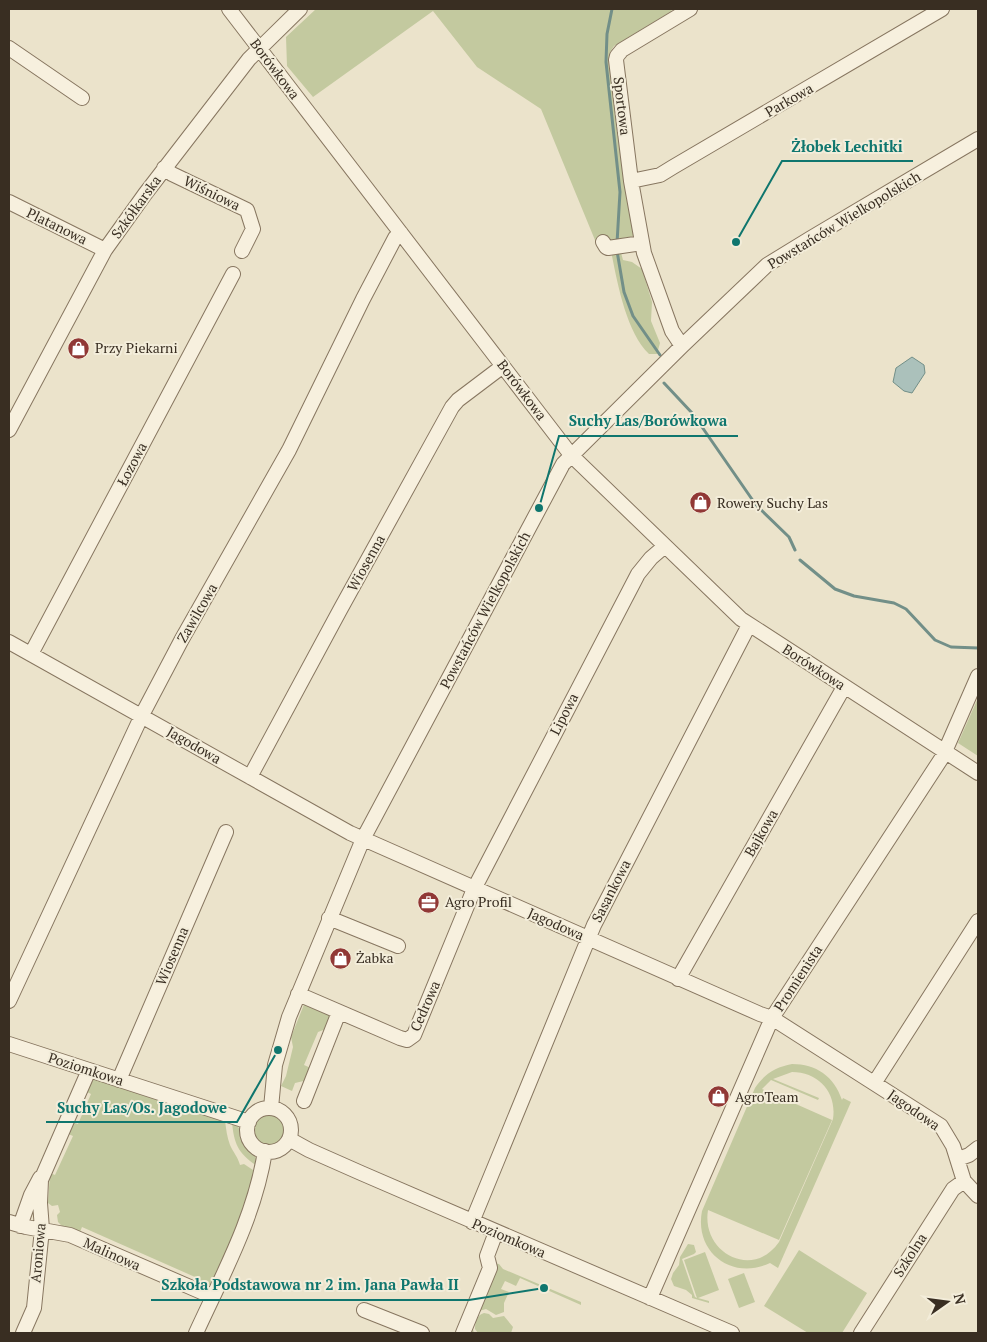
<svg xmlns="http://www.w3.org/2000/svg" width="987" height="1342" font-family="'PT Serif',serif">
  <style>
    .green { fill: #c3c99f; fill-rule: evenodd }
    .water { fill: #abc1bb; stroke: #728f88 }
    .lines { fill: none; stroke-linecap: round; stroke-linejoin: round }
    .stream { stroke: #728f88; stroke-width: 3 }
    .minor-casing { stroke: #877660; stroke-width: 16 }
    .minor { stroke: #f7f0de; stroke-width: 14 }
    .labels { text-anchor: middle; stroke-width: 4; stroke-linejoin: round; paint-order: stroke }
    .street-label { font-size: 14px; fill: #392e22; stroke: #f3edda }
    .poi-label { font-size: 14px; fill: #392e22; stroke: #f3edda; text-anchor: start }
    .leader { fill: none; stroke: #0f766e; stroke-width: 2 }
    .callout-dot { fill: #0f766e; stroke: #f3edda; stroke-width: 2 }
    .callout-label { font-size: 15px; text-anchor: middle; font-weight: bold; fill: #0f766e; stroke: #f3edda; stroke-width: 4; stroke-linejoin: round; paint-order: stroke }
  </style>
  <rect width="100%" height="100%" fill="#ebe3cb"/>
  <path class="green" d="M 316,9 L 670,9 L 672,11 L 614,46 L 610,52 L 609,60 L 635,236 L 623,238 L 622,242 L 606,241 L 597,245 L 541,109 L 477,67 L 433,11 L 313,97 L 287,66 L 286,37 Z
    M 620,249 L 623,260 L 632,262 L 642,269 L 652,302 L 651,321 L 660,343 L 657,354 L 649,354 C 627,333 618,286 612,256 L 613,251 Z
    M 978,698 L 978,756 L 958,743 Z
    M 305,1002 L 330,1013 L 332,1021 L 329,1028 L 318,1032 L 304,1065 L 313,1069 L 308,1080 L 295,1083 L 292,1091 L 281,1086 L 286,1076 L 293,1047 L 291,1037 Z
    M 792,1064 C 816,1064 834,1076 842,1100 L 843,1098 L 851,1102 L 778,1268 L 770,1263 C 732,1281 694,1252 702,1211 L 755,1088 C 764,1074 776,1067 792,1064 ZM 792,1072 C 819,1072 837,1093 833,1119 L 779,1242 C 753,1280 701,1253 708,1210 L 779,1240 L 832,1120 L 762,1089 L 771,1080 L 818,1100 L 819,1098 L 773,1079 Z
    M 96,1078 L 225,1120 C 226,1129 227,1137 230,1145 C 233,1152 238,1157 240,1165 L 244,1164 L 256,1172 L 242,1220 L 212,1284 C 205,1288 200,1286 193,1284 L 195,1277 L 82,1227 L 80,1232 L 63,1227 L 58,1222 L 57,1215 L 60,1212 L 58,1205 L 52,1206 L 48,1203 L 50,1173 L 55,1175 L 73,1136 L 66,1133 L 71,1122 L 78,1124 L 91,1094 L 85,1091 L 92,1080 Z
    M252 1130a16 16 0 1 1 32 0a16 16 0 1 1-32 0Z
    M 232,1122 C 241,1127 240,1132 245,1141 C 250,1153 257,1152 257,1166 C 238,1153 234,1144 232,1122 Z
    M 688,1244 L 694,1245 L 696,1252 L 694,1254 L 682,1259 L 695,1297 L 697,1298 L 684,1260 L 705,1252 L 719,1290 L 698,1298 L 709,1301 L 709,1303 L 692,1298 L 692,1295 L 686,1290 L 674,1286 L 671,1279 L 673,1273 L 679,1265 L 680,1257 Z
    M 799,1250 L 867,1293 L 842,1333 L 808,1333 L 764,1306 Z
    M 493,1263 L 499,1264 L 503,1269 L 581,1302 L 581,1305 L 520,1278 L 516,1286 L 505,1281 L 501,1289 L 509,1292 L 504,1303 L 504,1312 L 496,1315 L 486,1309 L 479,1311 L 472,1326 L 474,1333 L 466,1333 Z
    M 744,1273 L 755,1302 L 739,1308 L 728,1279 Z
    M 484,1313 L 489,1314 L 493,1318 L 504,1316 L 513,1327 L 511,1333 L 478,1333 L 475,1329 C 475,1322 477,1315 484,1313 Z"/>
  <path class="water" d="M 912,357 L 924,365 L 925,373 L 912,393 L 904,391 L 893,382 L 896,368 Z"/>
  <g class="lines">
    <path class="stream" d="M 612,9 L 607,34 L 606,62 L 620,192 L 617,243
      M 617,251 L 624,292 L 633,316 L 660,355
      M 664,383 L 693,414 L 756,505 L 789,537 L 795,550
      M 800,560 L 835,589 L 854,596 L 894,603 L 906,609 L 935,640 L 951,647 L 978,648"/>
    <defs>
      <path id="minor" d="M 229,9 L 571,455 L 741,619 L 978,773
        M 9,48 L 82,98
        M 164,168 L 172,174 L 247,210 L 253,229 L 242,251
        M 631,181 L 660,175 L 673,167 L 942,9
        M 9,202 L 105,250
        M 603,242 L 606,247 L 608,248 L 642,243
        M 682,346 L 672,331 L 644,253 L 631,181 L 616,60 L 617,56 L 622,50 L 690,9
        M 9,430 L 105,250 L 145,194 L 249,59 L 300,9
        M 9,642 L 350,833 L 760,1014 L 772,1018 L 941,1126 L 953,1146 L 964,1181 L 978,1196
        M 31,654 L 233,274
        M 250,777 L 340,610 L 452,407 L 458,400 L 503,366
        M 329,918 L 398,946
        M 678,979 L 844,687
        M 298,994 L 400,1038 L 407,1040 L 414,1035 L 474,889 L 638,574 L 651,558 L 665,546
        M 9,1001 L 142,715 L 182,639 L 289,450 L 363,299 L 395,238 L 401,233
        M 9,1044 L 249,1122
        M 119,1080 L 226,832
        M 875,1082 L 978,921
        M 304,1101 L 339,1012
        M 271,1108 L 275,1065 L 289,1017 L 363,839 L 563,464 L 682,346 L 767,265 L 811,238 L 978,139
        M247 1130a22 22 0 1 1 44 0a22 22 0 1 1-44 0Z
        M 289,1139 L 309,1150 L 361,1173 L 732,1333
        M 958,1159 L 969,1155 L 978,1148
        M 9,1222 L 26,1227 L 70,1235 L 213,1297
        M 472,1222 L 594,925 L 749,625
        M 20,1226 L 31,1195 L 40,1178
        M 650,1298 L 772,1018 L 943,756 L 978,676
        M 364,1310 L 422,1333
        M 23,1333 L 34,1308 L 42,1229 L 40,1203 L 41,1180 L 89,1070
        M 196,1333 C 223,1274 255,1216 265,1151
        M 463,1333 L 490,1268 L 487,1256 L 496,1232
        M 861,1333 L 953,1189 L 964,1181"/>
    </defs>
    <use href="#minor" class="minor-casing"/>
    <use href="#minor" class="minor"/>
  </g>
  <defs>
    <symbol id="shop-disc" viewBox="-11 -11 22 22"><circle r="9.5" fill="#913836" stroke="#f3edda"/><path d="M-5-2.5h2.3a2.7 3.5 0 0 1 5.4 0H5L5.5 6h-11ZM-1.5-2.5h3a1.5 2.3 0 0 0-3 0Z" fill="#fff"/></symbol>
    <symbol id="office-disc" viewBox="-11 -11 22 22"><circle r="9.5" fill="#913836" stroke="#f3edda"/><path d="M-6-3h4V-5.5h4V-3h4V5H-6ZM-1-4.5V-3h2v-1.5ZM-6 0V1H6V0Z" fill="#fff"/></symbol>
  </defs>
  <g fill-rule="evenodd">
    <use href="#shop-disc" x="66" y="336" width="25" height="25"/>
    <use href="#shop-disc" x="688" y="490" width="25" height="25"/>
    <use href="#office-disc" x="416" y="890" width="25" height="25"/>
    <use href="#shop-disc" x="328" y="946" width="25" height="25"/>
    <use href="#shop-disc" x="706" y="1084" width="25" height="25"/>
  </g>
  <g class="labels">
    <g class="street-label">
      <text transform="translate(275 69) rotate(53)" y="5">Borówkowa</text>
      <text transform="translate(789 100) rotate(-30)" y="5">Parkowa</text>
      <text transform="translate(622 106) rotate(83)" y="5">Sportowa</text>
      <text transform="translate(212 193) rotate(26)" y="5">Wiśniowa</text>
      <text transform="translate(136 207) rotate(-54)" y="5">Szkółkarska</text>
      <text transform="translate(844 220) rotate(-31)" y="5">Powstańców Wielkopolskich</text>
      <text transform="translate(57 226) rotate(26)" y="5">Platanowa</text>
      <text transform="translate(522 390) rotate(53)" y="5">Borówkowa</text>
      <text transform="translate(132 464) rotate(-62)" y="5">Łozowa</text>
      <text transform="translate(366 563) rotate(-61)" y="5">Wiosenna</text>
      <text transform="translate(485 610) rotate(-62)" y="5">Powstańców Wielkopolskich</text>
      <text transform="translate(197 613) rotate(-60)" y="5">Zawilcowa</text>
      <text transform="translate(814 667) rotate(33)" y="5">Borówkowa</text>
      <text transform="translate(564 714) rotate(-63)" y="5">Lipowa</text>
      <text transform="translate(194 745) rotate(30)" y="5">Jagodowa</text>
      <text transform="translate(761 833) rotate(-60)" y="5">Bajkowa</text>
      <text transform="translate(611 891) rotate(-63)" y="5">Sasankowa</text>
      <text transform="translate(556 924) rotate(24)" y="5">Jagodowa</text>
      <text transform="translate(172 956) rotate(-67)" y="5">Wiosenna</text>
      <text transform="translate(798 978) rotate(-57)" y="5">Promienista</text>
      <text transform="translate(425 1006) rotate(-66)" y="5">Cedrowa</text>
      <text transform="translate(86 1069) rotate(18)" y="5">Poziomkowa</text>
      <text transform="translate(914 1110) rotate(35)" y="5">Jagodowa</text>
      <text transform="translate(509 1238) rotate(23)" y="5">Poziomkowa</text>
      <text transform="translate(38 1253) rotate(-85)" y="5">Aroniowa</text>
      <text transform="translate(112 1254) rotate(24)" y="5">Malinowa</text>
      <text transform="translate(910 1255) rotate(-57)" y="5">Szkolna</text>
    </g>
    <g class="poi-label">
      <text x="95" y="353">Przy Piekarni</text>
      <text x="717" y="508">Rowery Suchy Las</text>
      <text x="445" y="907">Agro Profil</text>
      <text x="356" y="963">Żabka</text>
      <text x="735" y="1102">AgroTeam</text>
    </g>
  </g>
  <path class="leader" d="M736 242L782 161H913M539 508L559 436H738M278 1050L237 1122H46M544 1288L469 1300H151"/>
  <g class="callout-dot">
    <circle cx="736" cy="242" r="5"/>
    <circle cx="539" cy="508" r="5"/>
    <circle cx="278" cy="1050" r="5"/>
    <circle cx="544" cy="1288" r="5"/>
  </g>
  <g class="callout-label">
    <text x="847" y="152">Żłobek Lechitki</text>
    <text x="648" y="426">Suchy Las/Borówkowa</text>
    <text x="142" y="1113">Suchy Las/Os. Jagodowe</text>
    <text x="310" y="1290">Szkoła Podstawowa nr 2 im. Jana Pawła II</text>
  </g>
  <rect width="987" height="1342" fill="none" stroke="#392e22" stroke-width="20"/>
  <g transform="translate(947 1302) rotate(76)" stroke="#f3edda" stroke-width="4" paint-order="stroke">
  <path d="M0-4L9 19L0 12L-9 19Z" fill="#392e22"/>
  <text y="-8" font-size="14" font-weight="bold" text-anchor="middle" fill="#392e22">N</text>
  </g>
</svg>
